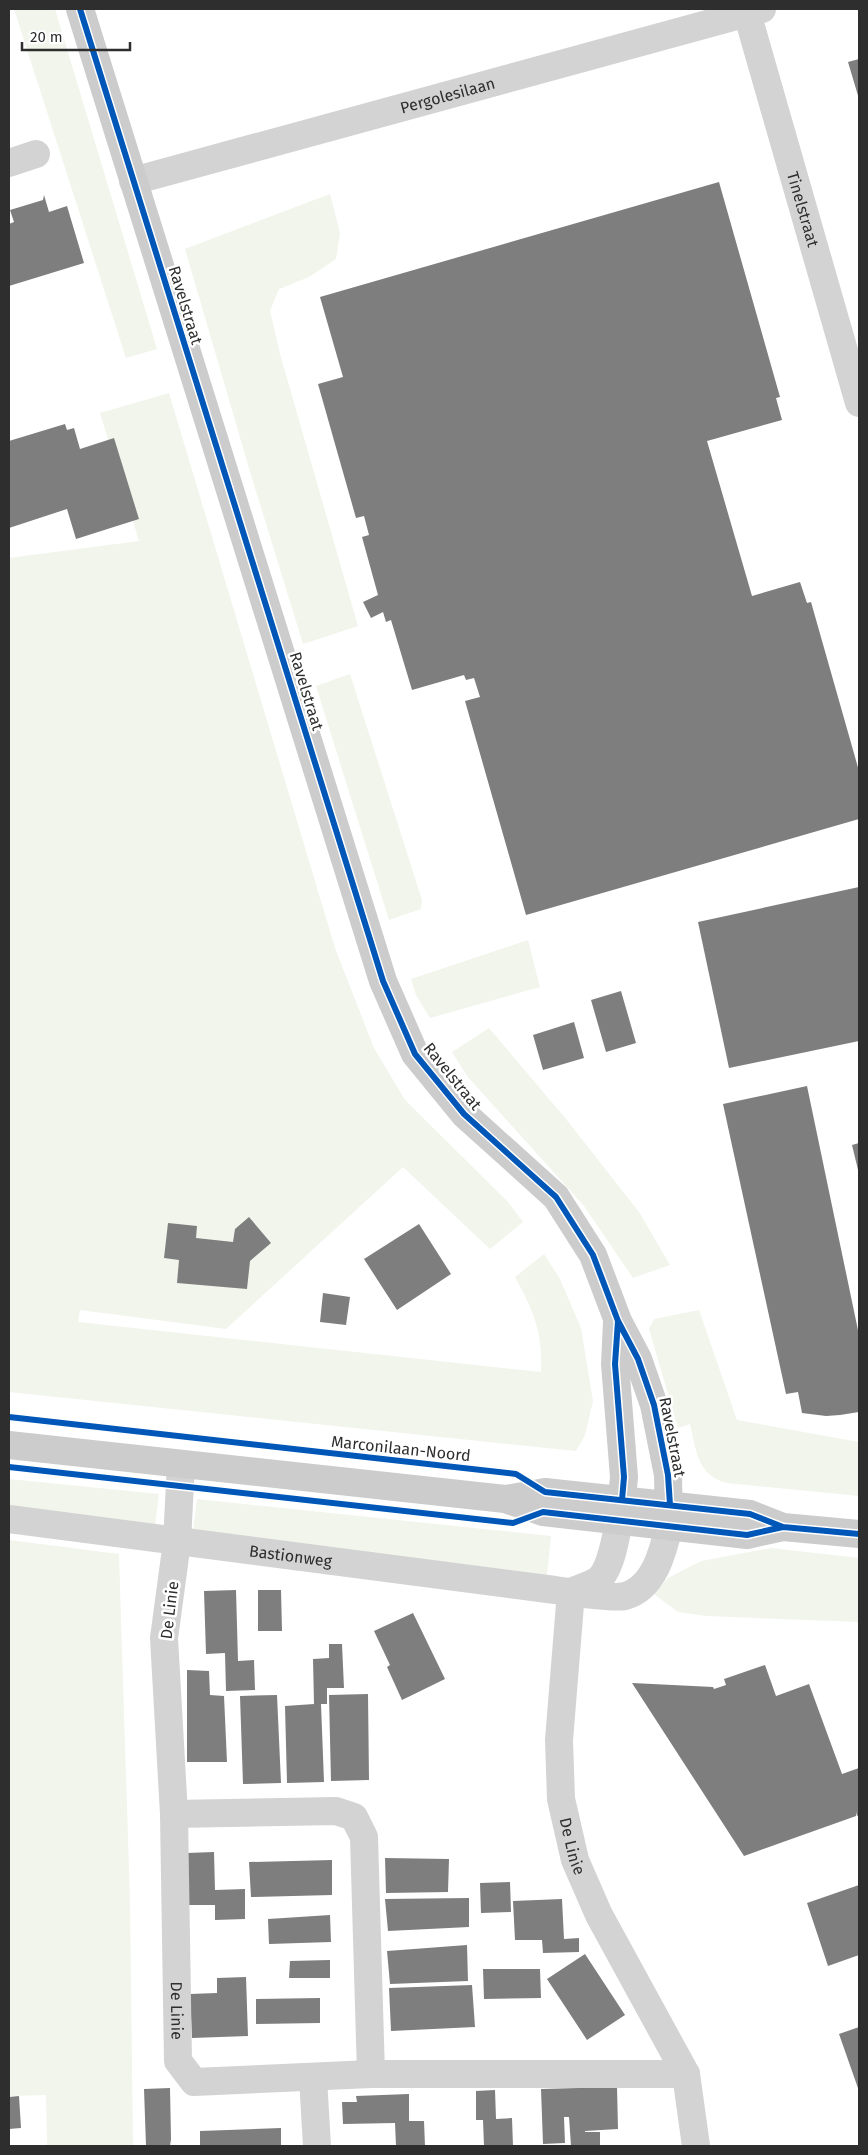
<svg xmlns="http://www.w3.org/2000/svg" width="868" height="2155" font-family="'Fira Sans',sans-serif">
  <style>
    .green { fill: #f1f5eb }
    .building { fill: #7e7e7e }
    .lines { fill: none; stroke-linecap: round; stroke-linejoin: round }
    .street { stroke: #d3d3d3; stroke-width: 28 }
    .secondary { stroke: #ccc; stroke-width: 28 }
    .cycleway-casing { stroke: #fff; stroke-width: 9 }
    .cycleway { stroke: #0057b8; stroke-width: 6 }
    .labels { text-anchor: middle; stroke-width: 5; stroke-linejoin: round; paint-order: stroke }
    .street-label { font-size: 16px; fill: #2e2e2e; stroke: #fff }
  </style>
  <rect width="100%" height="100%" fill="#fff"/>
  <path class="green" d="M 14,9 L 55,9 L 157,349 L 126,358 Z
    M 330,194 L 340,233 L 336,259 L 309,277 L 279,289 L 270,311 L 280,354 L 358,626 L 303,644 L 251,475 L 185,249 Z
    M 169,393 L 335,948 L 374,1048 L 405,1100 L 508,1202 L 523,1222 L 490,1249 L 403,1167 L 226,1329 L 80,1310 L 78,1322 L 541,1372 C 543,1333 534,1311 515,1277 L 544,1254 L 560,1279 L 581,1328 L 593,1401 L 585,1435 L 576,1451 L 9,1392 L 9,558 L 139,541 L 100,413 Z
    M 350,674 L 422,900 L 421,909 L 389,920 L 316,686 Z
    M 528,940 L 540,987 L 430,1018 L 416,995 L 411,979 Z
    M 489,1028 L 566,1119 L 639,1212 L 670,1265 L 633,1278 L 584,1206 L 467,1076 L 452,1052 Z
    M 699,1310 L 737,1420 L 859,1442 L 859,1496 L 727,1483 C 697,1476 696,1449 690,1424 L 678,1428 L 649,1329 L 654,1319 Z
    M 9,1479 L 159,1494 L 155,1526 L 9,1508 Z
    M 197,1499 L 551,1536 L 547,1575 L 193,1531 Z
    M 9,1540 L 119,1554 L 130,1903 L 133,2146 L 47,2146 L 46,2095 L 9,2096 Z
    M 771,1548 L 859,1558 L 859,1622 L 706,1616 L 678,1612 L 654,1594 L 668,1578 L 701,1561 Z"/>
  <path class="building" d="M 859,59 L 859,99 L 848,62 Z
    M 719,182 L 780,397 L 776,398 L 782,420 L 707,441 L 752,596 L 800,582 L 807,603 L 811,602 L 859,771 L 859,819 L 526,915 L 465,701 L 480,697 L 474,678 L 466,680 L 464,675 L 412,690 L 391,620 L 386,622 L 383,612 L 371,618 L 363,602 L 378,595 L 362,537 L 369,535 L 364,516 L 356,518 L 318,384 L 343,377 L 320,297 Z
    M 44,195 L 49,212 L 67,206 L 84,263 L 9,286 L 9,224 L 14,222 L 10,210 L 43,200 Z
    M 65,424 L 67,430 L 74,428 L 80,449 L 114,438 L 139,519 L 76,539 L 67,509 L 9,528 L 9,441 Z
    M 859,887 L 859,1041 L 729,1068 L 698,922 Z
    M 621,991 L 636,1043 L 606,1052 L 591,1000 Z
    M 574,1022 L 584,1058 L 543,1070 L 533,1035 Z
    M 807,1086 L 859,1335 L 859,1412 L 840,1415 L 826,1416 L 802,1413 L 798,1392 L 786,1394 L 723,1104 Z
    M 859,1143 L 859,1174 L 852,1145 Z
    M 249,1217 L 271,1243 L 250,1261 L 247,1289 L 177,1283 L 179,1260 L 164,1258 L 168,1223 L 197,1226 L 196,1238 L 233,1242 L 235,1229 Z
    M 419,1224 L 451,1274 L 397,1310 L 364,1259 Z
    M 323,1293 L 350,1297 L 346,1325 L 320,1322 Z
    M 236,1590 L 238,1661 L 254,1660 L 255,1690 L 226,1691 L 225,1653 L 206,1654 L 204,1591 Z
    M 258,1590 L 281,1590 L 282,1631 L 258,1631 Z
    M 413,1613 L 445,1679 L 402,1700 L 387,1667 L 390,1665 L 374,1631 Z
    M 329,1644 L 342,1644 L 344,1688 L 327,1688 L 327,1704 L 321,1704 L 324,1782 L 287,1783 L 285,1706 L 314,1704 L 313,1659 L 329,1658 Z
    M 765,1665 L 776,1696 L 809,1684 L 842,1774 L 859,1768 L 859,1815 L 857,1816 L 856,1812 L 856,1816 L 744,1856 L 632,1683 L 713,1687 L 714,1689 L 726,1685 L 724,1679 Z
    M 187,1670 L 209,1671 L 210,1695 L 224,1696 L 227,1762 L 187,1762 Z
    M 368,1694 L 369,1780 L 331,1781 L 329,1695 Z
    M 277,1695 L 281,1783 L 243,1784 L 240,1696 Z
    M 214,1852 L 215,1890 L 245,1889 L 245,1919 L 215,1920 L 215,1905 L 188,1905 L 187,1853 Z
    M 385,1858 L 449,1859 L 448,1892 L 386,1893 Z
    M 332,1860 L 332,1895 L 251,1897 L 249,1862 Z
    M 510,1882 L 511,1912 L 481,1913 L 480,1883 Z
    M 859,1885 L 859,1955 L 828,1966 L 807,1903 Z
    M 469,1898 L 469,1927 L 388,1931 L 385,1899 Z
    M 562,1899 L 564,1939 L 579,1938 L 579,1952 L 543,1953 L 542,1940 L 515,1940 L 513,1901 Z
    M 330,1915 L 331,1942 L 269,1944 L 268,1919 Z
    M 467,1945 L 468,1981 L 390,1984 L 387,1951 Z
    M 585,1954 L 625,2015 L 587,2040 L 547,1979 Z
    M 330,1960 L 330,1978 L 289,1978 L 290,1961 Z
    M 483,1969 L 540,1969 L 541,1998 L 484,1999 Z
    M 246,1977 L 248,2036 L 192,2038 L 190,1994 L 217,1993 L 217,1978 Z
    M 472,1985 L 475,2027 L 391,2031 L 389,1988 Z
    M 320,1998 L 320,2023 L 256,2024 L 256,1999 Z
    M 859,2027 L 859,2091 L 839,2034 Z
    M 617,2087 L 618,2129 L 585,2131 L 585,2132 L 600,2132 L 600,2145 L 571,2146 L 569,2117 L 564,2117 L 565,2143 L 543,2144 L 541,2089 Z
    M 170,2088 L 171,2139 L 170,2146 L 146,2146 L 144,2089 Z
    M 495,2090 L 496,2119 L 512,2118 L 513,2146 L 484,2146 L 483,2120 L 476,2120 L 476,2091 Z
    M 409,2094 L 409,2121 L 424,2121 L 425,2146 L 396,2146 L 395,2123 L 343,2124 L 342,2102 L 357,2102 L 356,2096 Z
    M 19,2096 L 21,2128 L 9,2129 L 9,2097 Z
    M 281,2128 L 281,2146 L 200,2146 L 200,2131 Z"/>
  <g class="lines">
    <g class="street">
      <path id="s1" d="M 747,13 L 859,403"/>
      <path d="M 9,163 L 36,154"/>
      <path id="s2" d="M 133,181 L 762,9"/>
      <path id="s3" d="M 181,1464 L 177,1542 L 164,1638 L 174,1814 L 178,2061 L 194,2082 L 371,2074 L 686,2074"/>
      <path id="s4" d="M 9,1519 L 555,1590 C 568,1592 615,1599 625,1596 C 654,1588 663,1552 669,1526"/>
      <path id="s5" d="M 571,1592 L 559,1740 L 561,1799 L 575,1860 L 599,1915 L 686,2074 L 696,2146"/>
      <path d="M 571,1592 C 580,1588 590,1585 597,1581 C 611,1571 616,1536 619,1521"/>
      <path d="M 174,1814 L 336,1811 L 354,1817 L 364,1837 L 371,2074"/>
      <path d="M 313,2078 L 317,2146"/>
    </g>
    <path class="secondary" d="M 80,9 L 383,981 L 415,1054 L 464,1114 L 556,1197 L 593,1255 L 618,1321 L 638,1359 L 654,1405 L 668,1475 L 669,1526
      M 617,1322 L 615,1364 L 624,1477 L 620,1518
      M 9,1445 L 505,1499 L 543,1512 L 747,1535 L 783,1527
      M 506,1499 L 545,1492 L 750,1514 L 783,1527 L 859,1534"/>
    <defs>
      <path id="cycleway" d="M 80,9 L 383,981 L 415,1054 L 464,1114 L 556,1197 L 593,1255 L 618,1321 L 638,1359 L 654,1405 L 668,1475 L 670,1505
        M 618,1321 L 615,1364 L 624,1477 L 622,1500
        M 9,1417 L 516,1474 L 545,1492 L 750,1514 L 783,1527 L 859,1534
        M 9,1467 L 513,1523 L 543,1512 L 747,1535 L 783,1527"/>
    </defs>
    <use href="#cycleway" class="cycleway-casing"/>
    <use href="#cycleway" class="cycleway"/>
  </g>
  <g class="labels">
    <g class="street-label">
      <text dy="6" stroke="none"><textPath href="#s2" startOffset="326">Pergolesilaan</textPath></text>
      <text dy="6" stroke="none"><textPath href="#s1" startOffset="204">Tinelstraat</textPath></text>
      <text transform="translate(186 305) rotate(73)" y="6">Ravelstraat</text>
      <text transform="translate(307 691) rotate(73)" y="6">Ravelstraat</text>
      <text transform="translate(453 1076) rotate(51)" y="6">Ravelstraat</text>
      <text transform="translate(673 1437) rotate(79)" y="6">Ravelstraat</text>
      <text transform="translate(401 1448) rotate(6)" y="6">Marconilaan-Noord</text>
      <text dy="6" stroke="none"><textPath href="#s4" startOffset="284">Bastionweg</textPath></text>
      <text transform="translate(169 1610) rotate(-83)" y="6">De Linie</text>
      <text dy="6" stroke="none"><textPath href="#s5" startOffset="256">De Linie</textPath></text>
      <text dy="6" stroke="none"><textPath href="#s3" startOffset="548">De Linie</textPath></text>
    </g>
  </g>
  <rect width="868" height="2155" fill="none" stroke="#2e2e2e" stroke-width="20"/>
  <path d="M22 42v8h108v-8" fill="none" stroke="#2e2e2e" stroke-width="2.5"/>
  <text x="30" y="42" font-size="15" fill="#2e2e2e" stroke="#ffffff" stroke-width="4" paint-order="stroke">20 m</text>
</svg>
